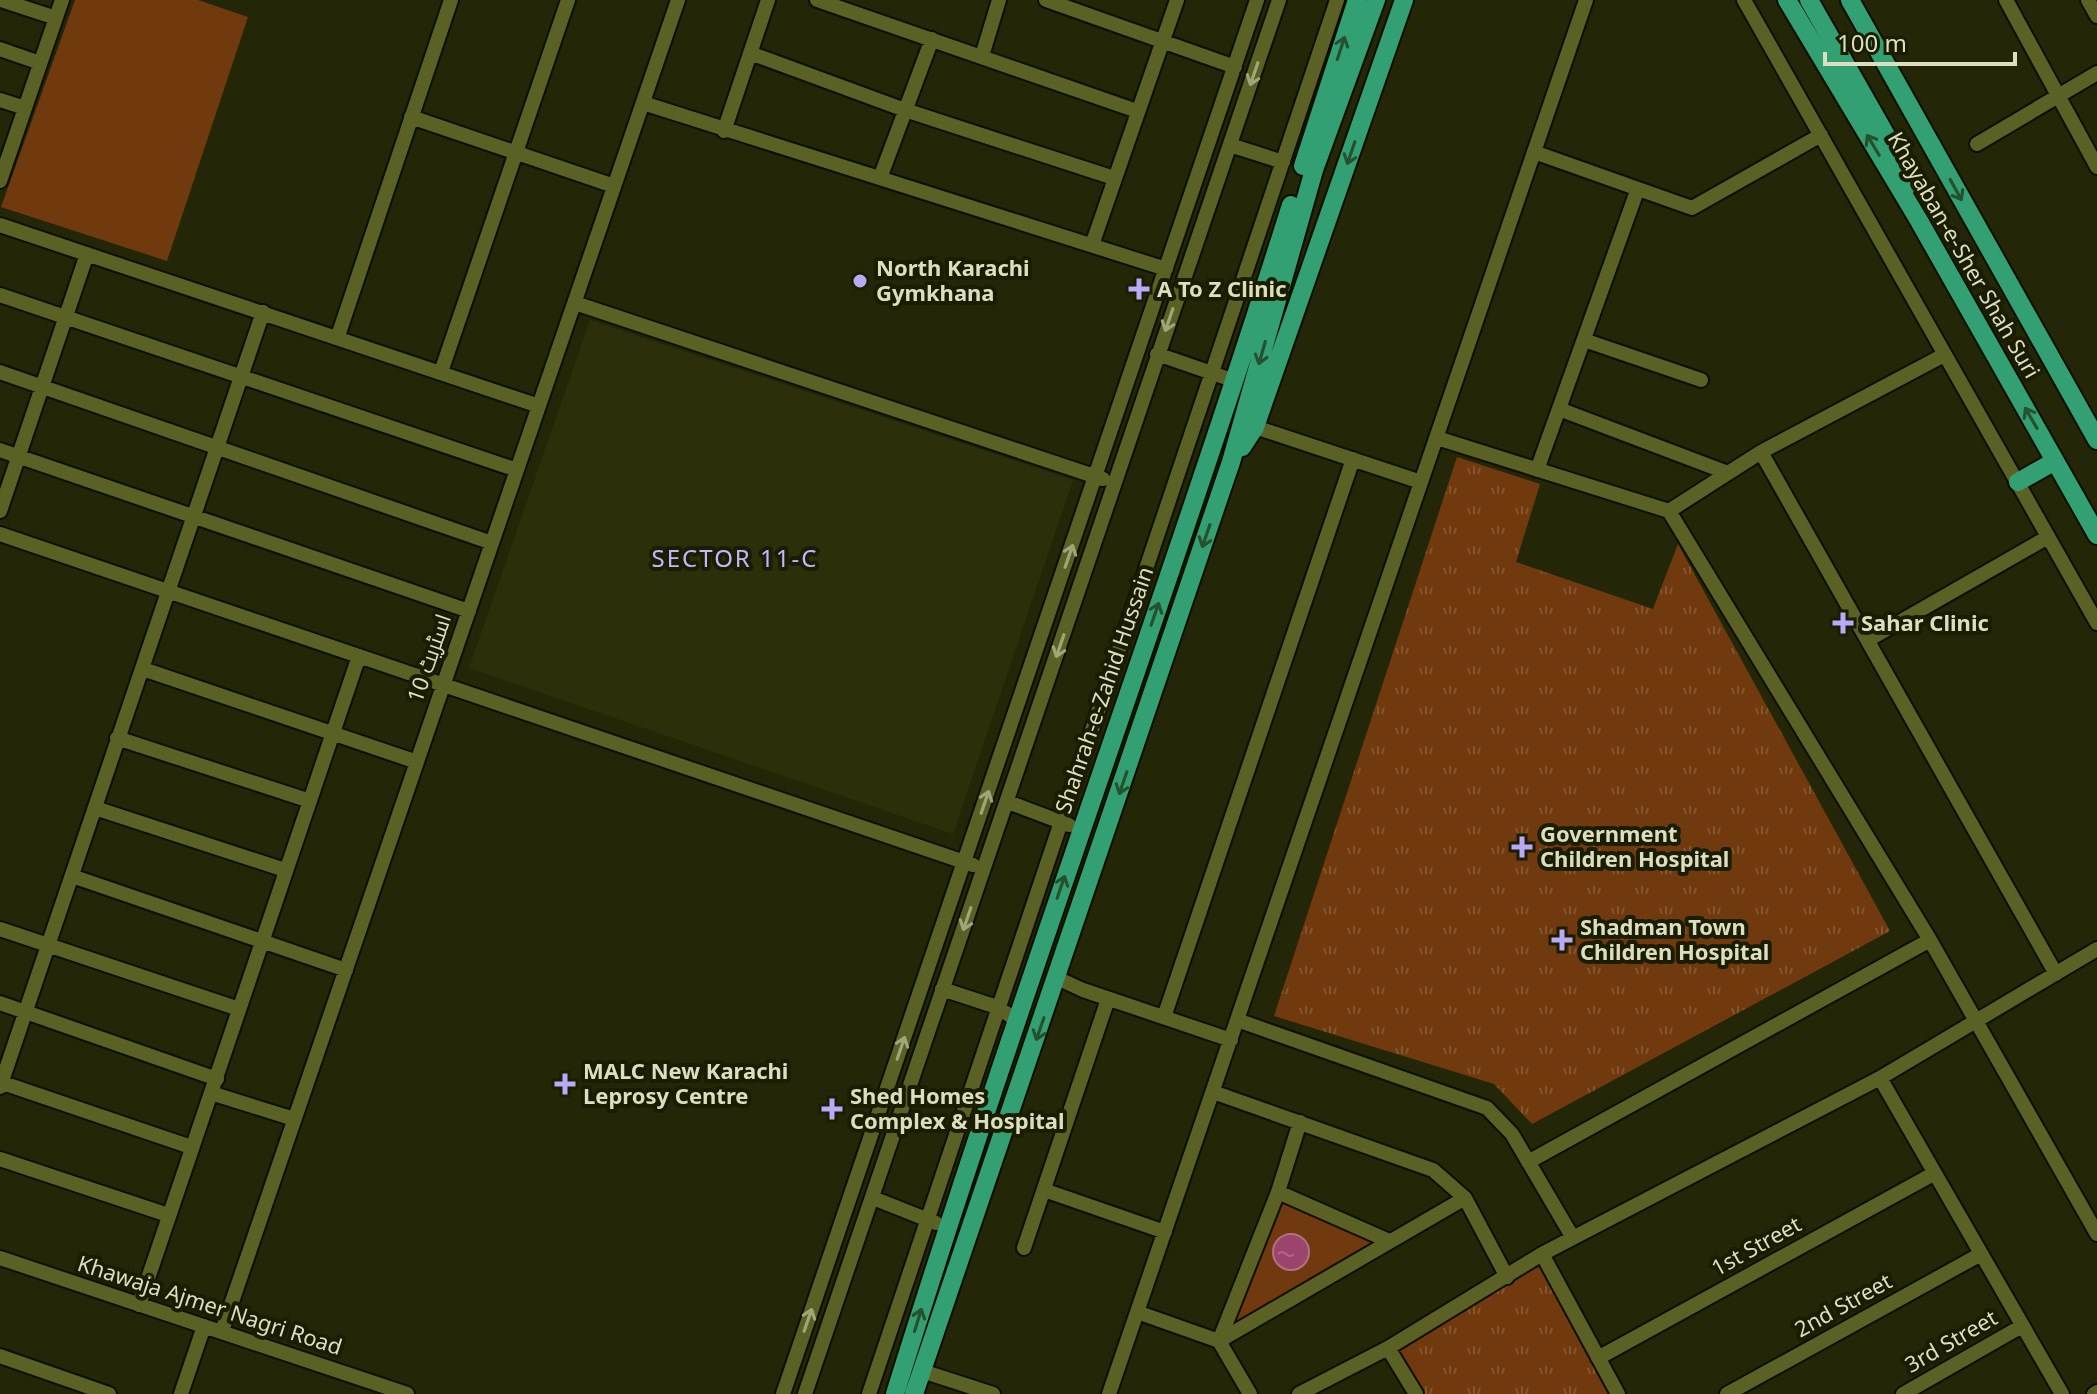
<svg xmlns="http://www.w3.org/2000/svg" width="2097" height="1394" font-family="'Noto Sans',Cairo,sans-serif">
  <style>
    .built { fill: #2c2f09 }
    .grass { fill: url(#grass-tufts) }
    .park { fill: #71390e }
    .water { fill: url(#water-ripples); stroke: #af7285; stroke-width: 2 }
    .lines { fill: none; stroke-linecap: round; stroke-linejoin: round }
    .minor-casing { stroke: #0e0f00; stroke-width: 18 }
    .major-casing { stroke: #0e0f00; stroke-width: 22 }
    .minor { stroke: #5b6024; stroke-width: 14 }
    .major { stroke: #33a073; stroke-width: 18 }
    .oneway { stroke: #25512e }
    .oneway2 { stroke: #a1a67a }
    .poi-dot { fill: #baaaf6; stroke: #1b1d00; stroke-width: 3 }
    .labels { text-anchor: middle; stroke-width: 8; stroke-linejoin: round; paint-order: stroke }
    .street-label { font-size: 22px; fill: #dbdfc0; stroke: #1b1d00 }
    .poi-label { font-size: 22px; font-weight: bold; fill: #dbdfc0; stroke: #1b1d00; text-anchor: start }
    .neighbourhood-label { font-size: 24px; letter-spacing: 2px; fill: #c4b6fd; stroke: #1b1d00 }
  </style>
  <defs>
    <pattern id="grass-tufts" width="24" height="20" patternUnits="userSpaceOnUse" patternTransform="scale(2)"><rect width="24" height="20" fill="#71390e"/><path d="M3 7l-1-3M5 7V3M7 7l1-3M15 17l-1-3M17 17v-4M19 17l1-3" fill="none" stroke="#85552f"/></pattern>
    <pattern id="water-ripples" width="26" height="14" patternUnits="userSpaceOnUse" patternTransform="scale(2)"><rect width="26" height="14" fill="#9c446c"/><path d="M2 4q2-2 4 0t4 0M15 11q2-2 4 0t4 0" fill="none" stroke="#ae6786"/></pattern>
  </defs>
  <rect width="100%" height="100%" fill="#242707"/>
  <path class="built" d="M 590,320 L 1073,480 L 953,834 L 469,668 Z"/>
  <path class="grass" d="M 1457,457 L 1540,484 L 1516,562 L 1653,609 L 1678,544 L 1890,931 L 1532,1124 L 1494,1084 L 1274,1016 Z
    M 1542,1254 L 1618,1394 L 1415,1394 L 1388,1348 Z"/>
  <path class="park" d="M 75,0 L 198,0 L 248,17 L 167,261 L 1,207 Z
    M 1278,1192 L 1389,1241 L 1219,1341 Z"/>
  <path class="water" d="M1273 1252a18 18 0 1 1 36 0a18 18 0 1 1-36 0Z"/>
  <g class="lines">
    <defs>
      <path id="minor" d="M 1,0 L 56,18
        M 817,0 L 1137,111
        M 1046,0 L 1235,67
        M 1744,0 L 2097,623
        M 2006,0 L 2097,167
        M 2088,0 L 2097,16
        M 0,49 L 40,63
        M 750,53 L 905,110 L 1114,178
        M 982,56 L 999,0
        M 0,100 L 25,108
        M 643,103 L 1166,269
        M 411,117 L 614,186
        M 724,131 L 768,0
        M 1977,144 L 2097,73
        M 1230,145 L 1283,162
        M 1534,152 L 1692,208 L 1821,135
        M 880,178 L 932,39
        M 0,181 L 62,0
        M 0,225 L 539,406
        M 1092,245 L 1177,0
        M 0,295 L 517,470
        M 575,303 L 1103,479
        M 338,336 L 451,0
        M 1584,340 L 1701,380
        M 1157,354 L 1235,381
        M 0,372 L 492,543
        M 441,372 L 568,0
        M 1559,409 L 1728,473
        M 1255,427 L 1421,482
        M 1437,438 L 1669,511 L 1930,940 L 2097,1234
        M 0,450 L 469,611
        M 1761,452 L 2056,974
        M 1537,470 L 1637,191
        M 0,511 L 87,254
        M 1669,511 L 1761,452 L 1944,355
        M 0,534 L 973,865
        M 1868,640 L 2048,537
        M 143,669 L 417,762
        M 117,738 L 310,801
        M 1008,802 L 1069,825
        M 95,808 L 285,870
        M 72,876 L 346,970
        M 0,929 L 239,1009
        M 1057,978 L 1083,990 L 1231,1040
        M 942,989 L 997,1007 L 1015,1019
        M 0,1003 L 217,1079
        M 1164,1017 L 1353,459
        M 1237,1020 L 1487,1108 L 1512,1134 L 1573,1238
        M 1880,1078 L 2062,1394
        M 0,1082 L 191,1147
        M 0,1087 L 263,312
        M 1213,1092 L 1433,1170 L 1465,1198 L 1507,1277
        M 211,1093 L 294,1119
        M 0,1159 L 168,1215
        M 1528,1162 L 1930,940
        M 1044,1190 L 1165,1232
        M 1278,1192 L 1389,1241
        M 873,1198 L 936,1223
        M 1024,1248 L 1108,999
        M 1542,1254 L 1618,1394
        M 0,1258 L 407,1394
        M 139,1305 L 359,656
        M 1137,1312 L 1219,1341 L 1465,1198
        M 222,1331 L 678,0
        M 1388,1348 L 1416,1394
        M 0,1356 L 109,1394
        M 1598,1358 L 1935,1173
        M 922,1371 L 993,1394
        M 181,1394 L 204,1326
        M 783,1394 L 1257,0
        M 805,1394 L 1279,0
        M 869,1394 L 1337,0
        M 1109,1394 L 1586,0
        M 1250,1394 L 1219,1341 L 1278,1192 L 1300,1122
        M 1299,1394 L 1388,1348 L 1542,1254 L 1880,1078 L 2097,949
        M 1727,1394 L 1981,1254
        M 1903,1394 L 2022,1326
        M 2094,1394 L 2097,1392"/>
      <path id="major" d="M 1787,0 L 1918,219 L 2097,535
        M 1809,0 L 1891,144 L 1907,186
        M 1850,0 L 2097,440
        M 1303,166 L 1357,0
        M 1242,447 L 1255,427 L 1404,0
        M 2018,482 L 2055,461
        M 895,1394 C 1019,995 1165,604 1291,205
        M 914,1394 L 1231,462 L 1314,170 L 1376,0"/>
    </defs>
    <use href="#minor" class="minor-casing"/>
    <use href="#major" class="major-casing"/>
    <use href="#minor" class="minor"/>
    <use href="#major" class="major"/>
  </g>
  <defs><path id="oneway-shaft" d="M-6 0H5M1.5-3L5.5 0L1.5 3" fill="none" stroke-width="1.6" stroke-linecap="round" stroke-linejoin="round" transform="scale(2)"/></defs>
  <g class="oneway">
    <use href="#oneway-shaft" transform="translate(1341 48) rotate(-72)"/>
    <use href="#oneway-shaft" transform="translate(1873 145) rotate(-121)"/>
    <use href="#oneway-shaft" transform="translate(1351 153) rotate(109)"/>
    <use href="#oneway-shaft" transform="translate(1956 190) rotate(61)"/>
    <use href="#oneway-shaft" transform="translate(1262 353) rotate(106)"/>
    <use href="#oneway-shaft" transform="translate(2031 418) rotate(-120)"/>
    <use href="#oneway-shaft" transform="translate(1206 536) rotate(109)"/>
    <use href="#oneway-shaft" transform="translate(1155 614) rotate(-71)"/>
    <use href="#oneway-shaft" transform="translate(1123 783) rotate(109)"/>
    <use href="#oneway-shaft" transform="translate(1061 887) rotate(-71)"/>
    <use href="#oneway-shaft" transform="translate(1040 1029) rotate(109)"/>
    <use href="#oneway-shaft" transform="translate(918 1320) rotate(-73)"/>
  </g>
  <g class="oneway2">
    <use href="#oneway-shaft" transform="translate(1254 74) rotate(109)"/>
    <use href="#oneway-shaft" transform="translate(1169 320) rotate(109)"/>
    <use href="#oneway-shaft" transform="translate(1069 556) rotate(-71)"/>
    <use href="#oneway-shaft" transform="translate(1060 646) rotate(109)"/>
    <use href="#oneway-shaft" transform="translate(985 802) rotate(-71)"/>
    <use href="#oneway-shaft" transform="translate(967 919) rotate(109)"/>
    <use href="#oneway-shaft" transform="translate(901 1048) rotate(-71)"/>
    <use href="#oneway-shaft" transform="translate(808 1320) rotate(-71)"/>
  </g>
  <g class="poi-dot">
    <circle cx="860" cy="281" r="8"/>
    <path d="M1135 277h8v8h8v8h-8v8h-8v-8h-8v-8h8z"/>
    <path d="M1839 611h8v8h8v8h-8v8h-8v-8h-8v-8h8z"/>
    <path d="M1518 835h8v8h8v8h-8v8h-8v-8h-8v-8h8z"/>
    <path d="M1558 928h8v8h8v8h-8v8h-8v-8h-8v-8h8z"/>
    <path d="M561 1072h8v8h8v8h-8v8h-8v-8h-8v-8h8z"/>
    <path d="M828 1097h8v8h8v8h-8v8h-8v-8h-8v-8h8z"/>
  </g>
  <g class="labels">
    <g class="street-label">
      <text transform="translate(1964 255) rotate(60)" y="8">Khayaban-e-Sher Shah Suri</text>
      <text transform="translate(429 658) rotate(-71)" y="8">اسٹریٹ 10</text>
      <text transform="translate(1104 690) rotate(-71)" y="8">Shahrah-e-Zahid Hussain</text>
      <text transform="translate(1756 1246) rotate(-29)" y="8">1st Street</text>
      <text transform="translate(210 1305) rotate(18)" y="8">Khawaja Ajmer Nagri Road</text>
      <text transform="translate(1843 1305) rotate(-29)" y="8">2nd Street</text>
      <text transform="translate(1951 1341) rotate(-30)" y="8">3rd Street</text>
    </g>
    <g class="poi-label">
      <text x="876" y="276">North Karachi<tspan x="876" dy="25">Gymkhana</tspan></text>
      <text x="1157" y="297">A To Z Clinic</text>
      <text x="1861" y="631">Sahar Clinic</text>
      <text x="1540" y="842">Government<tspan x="1540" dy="25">Children Hospital</tspan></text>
      <text x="1580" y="935">Shadman Town<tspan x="1580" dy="25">Children Hospital</tspan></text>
      <text x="583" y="1079">MALC New Karachi<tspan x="583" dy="25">Leprosy Centre</tspan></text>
      <text x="850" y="1104">Shed Homes<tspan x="850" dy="25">Complex &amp; Hospital</tspan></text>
    </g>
    <g class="neighbourhood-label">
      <text x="735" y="567">SECTOR 11-C</text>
    </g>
  </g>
  <path d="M1825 52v12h190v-12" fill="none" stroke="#dbdfc0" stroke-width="4"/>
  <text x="1837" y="52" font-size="24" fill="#dbdfc0" stroke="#1b1d00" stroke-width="6" paint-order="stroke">100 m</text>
</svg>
